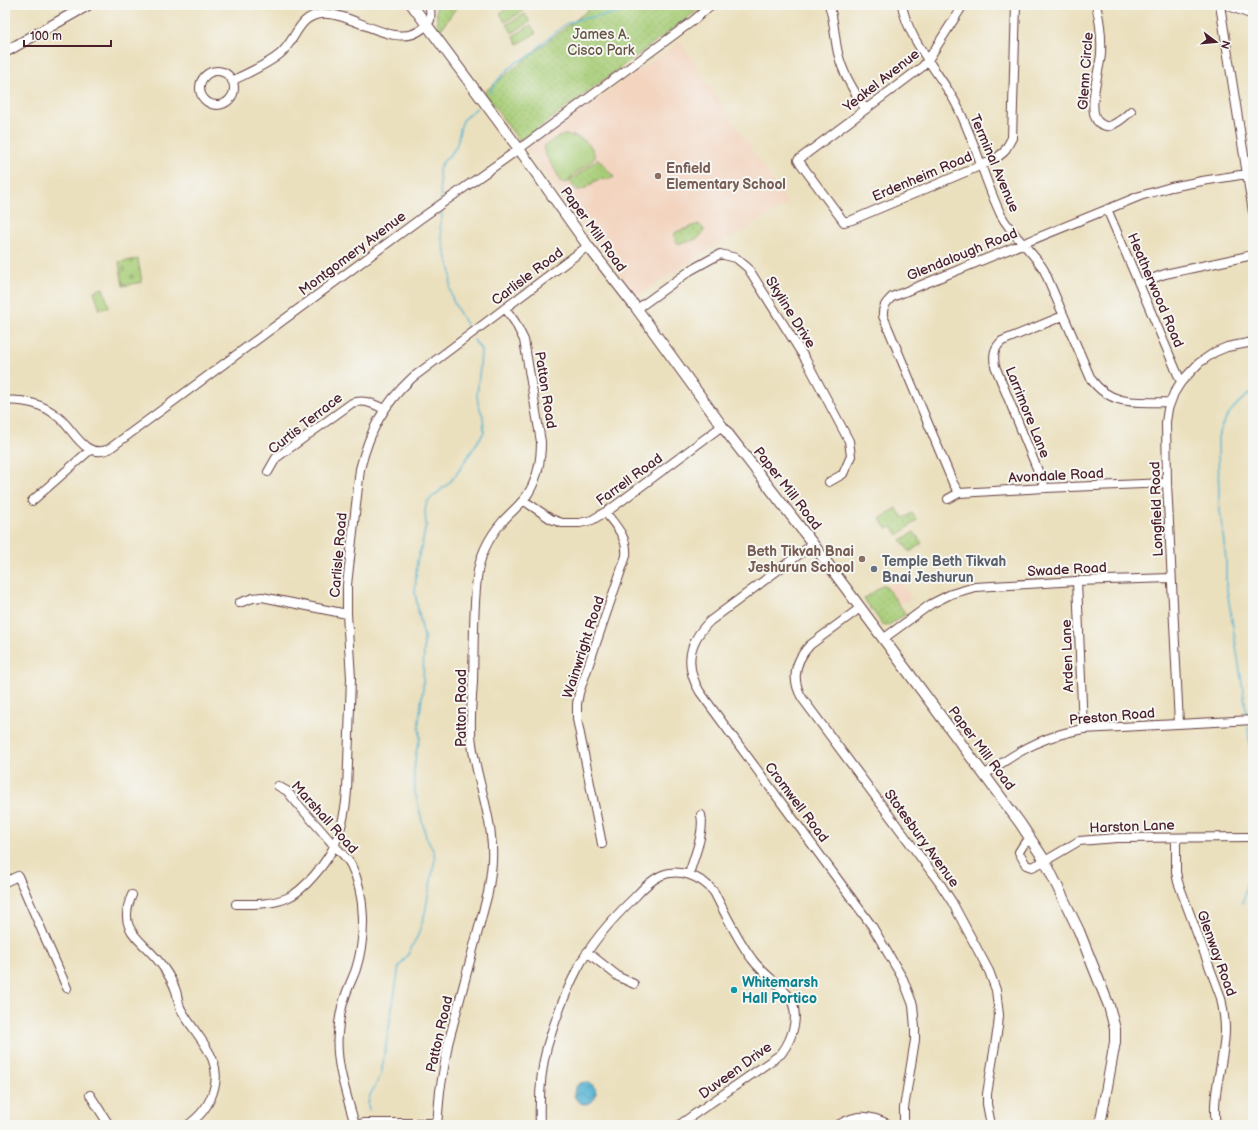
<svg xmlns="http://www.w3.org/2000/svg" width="1258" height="1130" font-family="'Balsamiq Sans',sans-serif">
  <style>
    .built { fill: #f3d4bf }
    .grass { fill: #a8ce78; stroke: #797652 }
    .cemetery { fill: url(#cemetery-stones); stroke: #797652 }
    .park { fill: url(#park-dots); stroke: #797652 }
    .water { fill: url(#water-waves); stroke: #506a7f }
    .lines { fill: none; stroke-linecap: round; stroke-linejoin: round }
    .stream { stroke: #55b4d3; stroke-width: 1.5 }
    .minor-casing { stroke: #623c41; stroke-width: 10 }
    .major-casing { stroke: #623c41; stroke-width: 12 }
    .minor { stroke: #fff; stroke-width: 8 }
    .major { stroke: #fff; stroke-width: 10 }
    .education-dot { fill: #8d6e63; stroke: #f6f6f2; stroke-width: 1.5 }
    .worship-dot { fill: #6b7280; stroke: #f6f6f2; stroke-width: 1.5 }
    .culture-dot { fill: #0f9aa8; stroke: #f6f6f2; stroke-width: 1.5 }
    .labels { text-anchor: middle; stroke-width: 4; stroke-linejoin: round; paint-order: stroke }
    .park-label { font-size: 14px; fill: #665442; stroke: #f6f6f2 }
    .street-label { font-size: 14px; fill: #4a1f2b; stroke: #f6f6f2 }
    .education-label { font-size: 14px; font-weight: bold; fill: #785e54; stroke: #f6f6f2; text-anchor: start }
    .worship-label { font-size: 14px; font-weight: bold; fill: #5b616d; stroke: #f6f6f2; text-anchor: start }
    .culture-label { font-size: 14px; font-weight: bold; fill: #0d838f; stroke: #f6f6f2; text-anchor: start }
  </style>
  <defs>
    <pattern id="cemetery-stones" width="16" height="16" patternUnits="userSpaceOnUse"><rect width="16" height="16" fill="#a8ce78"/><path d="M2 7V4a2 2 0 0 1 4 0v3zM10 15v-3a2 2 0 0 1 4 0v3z" fill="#92b068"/></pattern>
    <pattern id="park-dots" width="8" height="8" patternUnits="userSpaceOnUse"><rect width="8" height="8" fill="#a8ce78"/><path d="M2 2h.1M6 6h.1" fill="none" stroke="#92b068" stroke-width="1.8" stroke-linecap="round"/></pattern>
    <pattern id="water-waves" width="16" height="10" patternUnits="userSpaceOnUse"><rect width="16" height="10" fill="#55b4d3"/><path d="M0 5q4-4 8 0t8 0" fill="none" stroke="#4892ab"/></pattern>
  </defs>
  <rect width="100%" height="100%" fill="#f6f6f2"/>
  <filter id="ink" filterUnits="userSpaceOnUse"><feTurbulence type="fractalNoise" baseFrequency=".025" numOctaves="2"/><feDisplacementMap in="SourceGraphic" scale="8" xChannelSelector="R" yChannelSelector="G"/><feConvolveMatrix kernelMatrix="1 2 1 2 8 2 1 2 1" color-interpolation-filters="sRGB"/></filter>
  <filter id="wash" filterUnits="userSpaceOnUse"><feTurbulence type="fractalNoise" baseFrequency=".012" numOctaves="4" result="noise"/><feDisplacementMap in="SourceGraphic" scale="16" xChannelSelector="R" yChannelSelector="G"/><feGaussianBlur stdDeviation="0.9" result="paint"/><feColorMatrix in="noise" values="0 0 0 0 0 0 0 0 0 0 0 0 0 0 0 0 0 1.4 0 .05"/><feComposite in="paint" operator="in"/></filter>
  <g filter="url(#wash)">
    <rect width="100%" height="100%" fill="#ebe0be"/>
    <path class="built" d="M 680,41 L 788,204 L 697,257 L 636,297 L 526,148 L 608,92 Z
      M 898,579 L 912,598 L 904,603 L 902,601 L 899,604 L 887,587 Z"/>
    <path class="grass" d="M 514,5 L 520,5 L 523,11 L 505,22 L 500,13 Z
      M 525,14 L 530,22 L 512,33 L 507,24 Z
      M 531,25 L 536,33 L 518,44 L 513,36 Z
      M 564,135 C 578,135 593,142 595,158 C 586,167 574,172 567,183 L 560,182 C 558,169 545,160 543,147 L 556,138 Z
      M 103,288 L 109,307 L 100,310 L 94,291 Z"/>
    <path class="cemetery" d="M 138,259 L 142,282 L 123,286 L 119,262 Z"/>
    <path class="park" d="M 436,5 L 458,5 L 439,32 L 438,31 Z
      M 591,5 L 705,5 L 525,138 L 521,139 L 517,138 L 484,92 L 592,7 Z
      M 598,159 L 614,177 C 606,182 605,178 598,180 C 590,183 588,190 577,190 L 572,185 L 569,181 Z
      M 699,224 L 704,229 C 704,239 685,244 677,243 C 674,239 673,236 676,232 Z
      M 896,508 L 904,518 L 912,513 L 917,520 L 898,535 L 892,527 L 887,529 L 880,519 Z
      M 914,532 L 922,543 L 910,552 L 901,540 Z
      M 884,584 L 906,614 L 887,626 L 883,625 L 864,599 Z"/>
    <path class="water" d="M574 1093a11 11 0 1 1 22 0a11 11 0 1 1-22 0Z"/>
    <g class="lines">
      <path class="stream" d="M 490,93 L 493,86 L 504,73 L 517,62 L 530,56 L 543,43 L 566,24 L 580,19 L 615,14 L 639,5
        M 441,200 L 439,170 C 441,161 449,157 454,150 C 461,141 457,127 465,118 C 468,114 473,111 477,108
        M 441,212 L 442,216 L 440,226 L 442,239 L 451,273 L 450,290 L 453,301 L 468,328
        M 1247,715 L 1226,583 L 1226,559 L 1219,503 L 1218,438 C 1220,421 1238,400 1253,392
        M 1248,727 L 1253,781
        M 1252,831 L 1253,792
        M 1243,903 L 1251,859 L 1251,843
        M 369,1110 L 368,1104 L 370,1095 L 381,1075 L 399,967 L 408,954 L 418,935 L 425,913 L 435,859 L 434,852 L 426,837 L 415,792 L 414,772 L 416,752 L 420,739 L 419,721 L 423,688 L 424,637 L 419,615 L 415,593 L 417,561 L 422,545 L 426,525 L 425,510 L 427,502 L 449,483 L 456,475 L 484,432 L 483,416 L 478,404 L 477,394 L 480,367 L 481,350 L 474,340"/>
    </g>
  </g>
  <g filter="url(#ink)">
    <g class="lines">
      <defs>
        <path id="minor" d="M 829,5 C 835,21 834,40 839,57 C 844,76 855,92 865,109
          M 902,5 C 908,39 937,70 954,100 C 974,136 983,178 1001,215 C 1012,236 1032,250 1044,270 L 1091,379 C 1111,407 1139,402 1170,402
          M 963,5 L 928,60 L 922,67 L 798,160 L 844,222 L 852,220 L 994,160 L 1004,152 L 1012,138 L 1016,5
          M 1096,5 C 1100,21 1102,37 1101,54 C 1100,70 1083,119 1103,125 C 1107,127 1110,127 1114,124 C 1120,121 1126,116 1131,111
          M 1220,5 L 1253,212
          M200 88a17 17 0 1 1 34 0a17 17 0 1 1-34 0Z
          M 232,81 C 247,73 267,65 280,54 C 296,41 298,15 322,14 C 352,11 395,51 422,29 C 425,27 428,24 430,20 C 431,16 430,10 430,5
          M 1107,209 L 1181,382
          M 1140,283 L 1165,274 L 1253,255
          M 637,309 L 691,270 L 720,254 L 736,258 L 748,268 L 806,360 L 849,441 L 851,456 L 843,474 L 829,482
          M 5,401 C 23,399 43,404 57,416 C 74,428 83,460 109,449 L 420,219 L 519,149 L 694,20 L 711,5
          M 268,472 L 276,458 L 352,403 C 365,399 373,404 384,409
          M 1045,488 L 995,366 C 993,355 994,348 1002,341 L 1063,316
          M 959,493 L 953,483 L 883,316 C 882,307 886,303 892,297 L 1140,196 L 1171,187 L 1202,181 L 1253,173
          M 948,499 L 959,493 L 1045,488 L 1167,483
          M 523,500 L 551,519 L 562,523 L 580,523 L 592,520 L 612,508 L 722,426
          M 32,501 L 90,450
          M 813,544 L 710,621 C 688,642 684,666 700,692 L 872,926 L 903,979 L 913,1005 L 915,1028 L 915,1040 L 904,1108 L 904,1125
          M 1077,581 L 1083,729
          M 239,603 L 253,598 L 262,597 L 347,614
          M 860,608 L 810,645 C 795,661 791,679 802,698 L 939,882 L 952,902 L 989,971 L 996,990 L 999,1015 L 998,1027 L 987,1094 L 987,1104 L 991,1125
          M 883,639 L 931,604 L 951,594 L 975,587 L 1077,581 L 1171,578
          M 1179,724 L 1167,483 L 1166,422 L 1168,409 L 1174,393 L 1181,382 L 1199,363 L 1215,352 L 1227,347 L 1253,342
          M 984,775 C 1006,760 1029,744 1055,736 C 1064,733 1073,731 1083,729 L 1253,720
          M 278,786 L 287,791 C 301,809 317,825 331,842 C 338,850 346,856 351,865 C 366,895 366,937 356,969 C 353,978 348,987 345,997 C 341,1008 339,1021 338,1033 C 335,1064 347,1095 355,1125
          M 1176,838 L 1176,872 L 1178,882 L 1221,998 C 1223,1009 1225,1018 1225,1029 C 1225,1061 1211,1093 1216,1125
          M 1031,839 L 1024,844 L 1019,852 L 1026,865 L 1032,867 L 1045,861 L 1079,841 L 1117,838 L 1253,837
          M 602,844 L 577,719 L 577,704 L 579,693 L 626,556 C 628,538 616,526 606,513
          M 689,874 C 694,857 705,832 701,815
          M 5,882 L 18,876 L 67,988
          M 132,895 C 115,933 144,939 163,967 C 168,974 173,982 176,991 C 178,997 178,1005 182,1011 C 197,1038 225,1059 213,1092 C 208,1107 200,1116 188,1125
          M 236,904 C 253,904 270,905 287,898 C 304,891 328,861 335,844 C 342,827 346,809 347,791 L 351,678 L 347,614 L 347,585 L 360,469 C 370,430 383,405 412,378 L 588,246
          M 587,952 L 619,977 L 634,984
          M 90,1095 L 109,1125
          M 354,1125 L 365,1123 L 437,1123
          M 437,1125 L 440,1091 L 448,1044 L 488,893 C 491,874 494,855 491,836 C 488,805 476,775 472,744 C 469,724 472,701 473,681 C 474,647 473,612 477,578 C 479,557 489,537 503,521 C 512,511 523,503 529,492 C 538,477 541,460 541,442 L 524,340 L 515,322 L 505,308
          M 540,1125 C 539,1099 540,1073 547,1047 C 555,1020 565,993 578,968 C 592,941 613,918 635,897 C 642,889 650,881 660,876 C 679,867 702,877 714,892 C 726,915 737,939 752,959 C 762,973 777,982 787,994 C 802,1012 793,1038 781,1054 L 679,1125
          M 838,1125 C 858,1113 870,1115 890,1125"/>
        <path id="major" d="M 412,5 L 519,149 L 588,246 L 637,309 L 722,426 L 813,544 L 1020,823 L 1045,861 L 1079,931 L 1109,1006 L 1115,1029 L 1115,1042 L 1100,1125
          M 1229,5 L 1253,14
          M 5,52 L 88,5"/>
      </defs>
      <use href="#minor" class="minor-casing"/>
      <use href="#major" class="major-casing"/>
      <use href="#minor" class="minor"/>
      <use href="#major" class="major"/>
    </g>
  </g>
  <g class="education-dot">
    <circle cx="658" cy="176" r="4"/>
    <circle cx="862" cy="559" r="4"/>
  </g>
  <circle class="worship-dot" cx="874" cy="569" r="4"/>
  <circle class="culture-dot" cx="734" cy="990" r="4"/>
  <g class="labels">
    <g class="park-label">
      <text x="601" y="39">James A.<tspan x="601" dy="16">Cisco Park</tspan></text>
    </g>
    <g class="street-label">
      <text transform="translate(1085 71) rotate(-86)" y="5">Glenn Circle</text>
      <text transform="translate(881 80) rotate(-38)" y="5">Yeakel Avenue</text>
      <text transform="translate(995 163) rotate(67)" y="5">Terminal Avenue</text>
      <text transform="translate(922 176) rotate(-23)" y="5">Erdenheim Road</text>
      <text transform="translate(594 229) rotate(54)" y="5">Paper Mill Road</text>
      <text transform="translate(352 253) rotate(-37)" y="5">Montgomery Avenue</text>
      <text transform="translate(962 254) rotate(-22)" y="5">Glendalough Road</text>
      <text transform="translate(527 276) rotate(-37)" y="5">Carlisle Road</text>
      <text transform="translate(1156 290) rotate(67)" y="5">Heatherwood Road</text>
      <text transform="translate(791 312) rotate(58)" y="5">Skyline Drive</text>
      <text transform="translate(546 390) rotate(81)" y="5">Patton Road</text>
      <text transform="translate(1028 412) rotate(68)" y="5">Larrimore Lane</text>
      <text transform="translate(305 423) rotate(-38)" y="5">Curtis Terrace</text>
      <text transform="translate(1056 475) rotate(-3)" y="5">Avondale Road</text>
      <text transform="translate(629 479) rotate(-36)" y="5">Farrell Road</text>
      <text transform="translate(788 488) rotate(52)" y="5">Paper Mill Road</text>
      <text transform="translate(1156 509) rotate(-92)" y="5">Longfield Road</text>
      <text transform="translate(338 555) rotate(-85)" y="5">Carlisle Road</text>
      <text transform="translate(1067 569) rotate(-3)" y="5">Swade Road</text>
      <text transform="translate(583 647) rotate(-72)" y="5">Wainwright Road</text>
      <text transform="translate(1067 656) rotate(-92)" y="5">Arden Lane</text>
      <text transform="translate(461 708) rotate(-90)" y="5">Patton Road</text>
      <text transform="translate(1112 716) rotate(-5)" y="5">Preston Road</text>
      <text transform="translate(982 748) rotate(53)" y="5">Paper Mill Road</text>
      <text transform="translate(797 802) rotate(53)" y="5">Cromwell Road</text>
      <text transform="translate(325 817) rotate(48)" y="5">Marshall Road</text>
      <text transform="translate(1132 826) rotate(-2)" y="5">Harston Lane</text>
      <text transform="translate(922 838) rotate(54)" y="5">Stotesbury Avenue</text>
      <text transform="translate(1217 953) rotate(70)" y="5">Glenway Road</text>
      <text transform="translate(439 1034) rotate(-77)" y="5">Patton Road</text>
      <text transform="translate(735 1070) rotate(-36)" y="5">Duveen Drive</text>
    </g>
    <g class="education-label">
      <text x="666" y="173">Enfield<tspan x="666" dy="16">Elementary School</tspan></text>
      <text x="854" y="556" text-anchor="end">Beth Tikvah Bnai<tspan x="854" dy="16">Jeshurun School</tspan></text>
    </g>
    <g class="worship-label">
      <text x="882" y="566">Temple Beth Tikvah<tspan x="882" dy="16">Bnai Jeshurun</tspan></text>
    </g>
    <g class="culture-label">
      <text x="742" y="987">Whitemarsh<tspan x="742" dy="16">Hall Portico</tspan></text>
    </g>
  </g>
  <rect width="1258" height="1130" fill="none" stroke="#f6f6f2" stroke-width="20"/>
  <g transform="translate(1216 42) rotate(106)" stroke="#f6f6f2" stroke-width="3" paint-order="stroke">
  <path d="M0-3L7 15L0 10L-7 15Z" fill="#4a1f2b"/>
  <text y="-6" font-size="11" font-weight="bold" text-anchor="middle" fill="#4a1f2b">N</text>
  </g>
  <path d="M24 40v6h87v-6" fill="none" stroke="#4a1f2b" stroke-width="2"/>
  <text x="30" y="40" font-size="12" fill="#4a1f2b" stroke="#f6f6f2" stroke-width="3" paint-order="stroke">100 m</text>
</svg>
